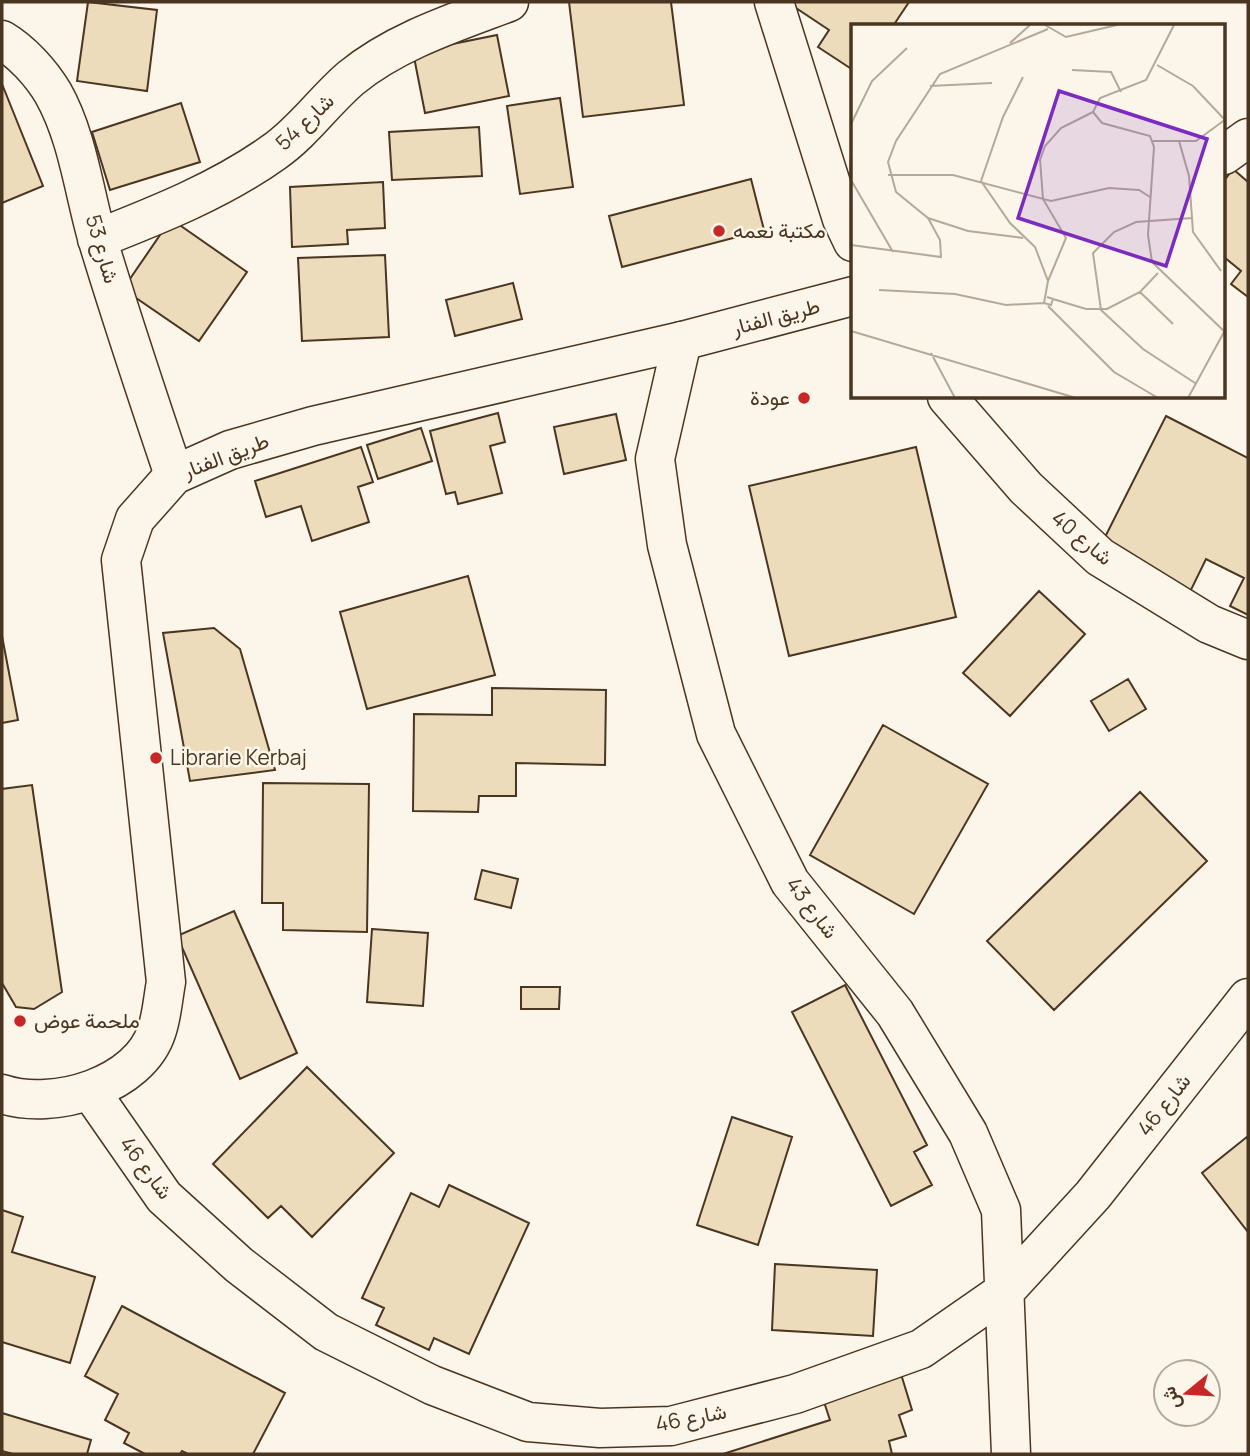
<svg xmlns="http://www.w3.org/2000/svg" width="1250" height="1456" font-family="Manrope,Vazirmatn,sans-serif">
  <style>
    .building { fill: #ecdcbc; stroke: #4a3520; stroke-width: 2 }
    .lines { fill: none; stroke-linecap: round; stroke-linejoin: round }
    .minor-casing { stroke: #4a3520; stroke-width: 41 }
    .tertiary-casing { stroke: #4a3520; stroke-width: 41 }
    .minor { stroke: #fbf6e9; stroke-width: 38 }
    .tertiary { stroke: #fbf6e9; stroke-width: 38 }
    .poi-dot { fill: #c62828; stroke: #fbf6e9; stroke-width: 2.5 }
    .labels { text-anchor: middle; stroke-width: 5; stroke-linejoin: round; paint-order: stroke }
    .street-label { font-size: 21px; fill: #4a3520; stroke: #fbf6e9 }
    .poi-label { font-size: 21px; fill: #4a3520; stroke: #fbf6e9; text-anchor: start }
    .inset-road { fill: none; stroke: #b4a999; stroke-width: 2 }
    .view { fill: #7b2cbf; fill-opacity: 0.15; stroke: #7b2cbf; stroke-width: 3.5 }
    .inset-edge { fill: none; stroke: #4a3520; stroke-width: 3.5 }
  </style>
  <rect width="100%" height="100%" fill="#fbf6e9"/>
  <path class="building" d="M 88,2 L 157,10 L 147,91 L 77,81 Z
    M 569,2 L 671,2 L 684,105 L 583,117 Z
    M 787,2 L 909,2 L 893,26 L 853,26 L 853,70 L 818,47 L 829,30 Z
    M 497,35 L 509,96 L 425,113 L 413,52 Z
    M 2,84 L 43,186 L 2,203 Z
    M 560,98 L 573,187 L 520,194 L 507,106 Z
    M 181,103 L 200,162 L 110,190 L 92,132 Z
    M 852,118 L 853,118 L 853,226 L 849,225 Z
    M 479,127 L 482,176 L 392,180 L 389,132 Z
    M 1233,169 L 1248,182 L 1248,297 L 1231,284 L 1241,271 L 1224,257 L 1224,181 Z
    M 751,179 L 764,230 L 622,267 L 609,216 Z
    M 383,182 L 385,228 L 347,230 L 348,244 L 292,247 L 290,187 Z
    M 171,219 L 247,272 L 199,341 L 123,289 Z
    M 385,255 L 389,337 L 302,341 L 298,258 Z
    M 513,283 L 522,319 L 455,336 L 446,300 Z
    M 498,413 L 505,442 L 490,446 L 502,493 L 458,504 L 455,492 L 446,494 L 430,431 Z
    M 616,414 L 626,460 L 564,474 L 554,427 Z
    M 1166,416 L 1248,458 L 1248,615 L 1230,606 L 1244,578 L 1206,559 L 1188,596 L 1098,551 Z
    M 421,428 L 432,461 L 378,479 L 367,445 Z
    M 361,447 L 373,482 L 358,487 L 369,522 L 312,541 L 301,506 L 266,517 L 255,481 Z
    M 916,447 L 956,617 L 789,656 L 749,486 Z
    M 468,576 L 495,675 L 367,709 L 340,612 Z
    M 1039,591 L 1085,634 L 1010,716 L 963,673 Z
    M 214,628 L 240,649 L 275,770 L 190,781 L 163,633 Z
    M 2,636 L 18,720 L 2,723 Z
    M 1128,679 L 1146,709 L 1109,731 L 1091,701 Z
    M 492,688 L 606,690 L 605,765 L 516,763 L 516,796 L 479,796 L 478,812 L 413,811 L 414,714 L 492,715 Z
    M 883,725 L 988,784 L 914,914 L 810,855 Z
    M 263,783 L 369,784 L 367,932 L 283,930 L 283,903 L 262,903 Z
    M 32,785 L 62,992 L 34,1009 L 16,1007 L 2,983 L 2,789 Z
    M 1140,792 L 1207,861 L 1054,1010 L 987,941 Z
    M 482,870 L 518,879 L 511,908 L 475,899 Z
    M 234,911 L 297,1053 L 240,1079 L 177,936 Z
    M 372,929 L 428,933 L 423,1006 L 367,1002 Z
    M 845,985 L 927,1145 L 914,1152 L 932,1185 L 891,1206 L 792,1012 Z
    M 521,987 L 560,987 L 559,1009 L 521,1009 Z
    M 307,1067 L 394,1153 L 312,1237 L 281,1206 L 268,1218 L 213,1164 Z
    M 732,1117 L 792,1137 L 758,1245 L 697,1225 Z
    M 1248,1136 L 1248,1232 L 1202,1173 Z
    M 449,1185 L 529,1223 L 469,1354 L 434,1338 L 429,1350 L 376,1325 L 384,1308 L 362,1298 L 411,1193 L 439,1207 Z
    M 2,1210 L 23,1217 L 12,1252 L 95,1277 L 70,1363 L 2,1342 Z
    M 775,1264 L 877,1270 L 873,1336 L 772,1330 Z
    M 122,1306 L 285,1393 L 253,1454 L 188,1454 L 182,1451 L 180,1454 L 145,1454 L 124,1443 L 129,1433 L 105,1420 L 118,1394 L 85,1376 Z
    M 901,1374 L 912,1410 L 899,1415 L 906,1436 L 889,1441 L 892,1454 L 723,1454 L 830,1420 L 823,1399 Z
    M 2,1413 L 91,1440 L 87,1454 L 13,1454 L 2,1451 Z"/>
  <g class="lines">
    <defs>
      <path id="minor" d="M 774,2 L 842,219 L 853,242
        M 2,40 C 22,52 41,73 53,93 C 78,137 84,193 98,241 C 122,320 148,398 174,475
        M 97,239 C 158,215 221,190 274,152 C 303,132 324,101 351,78 C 396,41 456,22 509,2
        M 682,341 L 655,459 L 667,545 L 716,734 L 790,882 L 895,1013 L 968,1133 L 1001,1210 L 1011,1454
        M 947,397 L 1026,488 L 1100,557 L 1209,624 L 1248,640
        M 91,1092 L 164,1197 L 239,1265 L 326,1332 L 432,1385 L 528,1422 L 600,1428 L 671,1426 L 795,1394 L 921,1349 L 1006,1290 L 1093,1195 L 1248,998"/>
      <path id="tertiary" d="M 1224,155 L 1248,138
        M 2,1094 C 53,1111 140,1086 157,1030 C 162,1015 163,998 166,982 L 121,560 L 135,519 L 174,475 L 230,450 L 313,426 L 682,341 L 853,296"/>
    </defs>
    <use href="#minor" class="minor-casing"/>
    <use href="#tertiary" class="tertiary-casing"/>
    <use href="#minor" class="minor"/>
    <use href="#tertiary" class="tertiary"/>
  </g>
  <g class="poi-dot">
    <circle cx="719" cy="231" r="7"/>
    <circle cx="804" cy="398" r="7"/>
    <circle cx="156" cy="758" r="7"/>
    <circle cx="20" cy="1021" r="7"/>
  </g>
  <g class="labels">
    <g class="street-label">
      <text transform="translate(305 122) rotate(-44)" y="7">شارع 54</text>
      <text transform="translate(102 249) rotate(74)" y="7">شارع 53</text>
      <text transform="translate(776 317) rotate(-15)" y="7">طريق الفنار</text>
      <text transform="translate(226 456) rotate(-21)" y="7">طريق الفنار</text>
      <text transform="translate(1082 538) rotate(40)" y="7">شارع 40</text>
      <text transform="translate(812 908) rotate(53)" y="7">شارع 43</text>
      <text transform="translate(1164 1105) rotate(-52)" y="7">شارع 46</text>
      <text transform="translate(146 1168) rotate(53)" y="7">شارع 46</text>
      <text transform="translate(691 1418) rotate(-11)" y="7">شارع 46</text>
    </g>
    <g class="poi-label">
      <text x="733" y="238">مكتبة نعمه</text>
      <text x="790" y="405" text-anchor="end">عودة</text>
      <text x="170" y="765">Librarie Kerbaj</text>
      <text x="34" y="1028">ملحمة عوض</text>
    </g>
  </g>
  <g transform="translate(851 24)">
    <rect width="374" height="374" fill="#fbf6e9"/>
    <path class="inset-road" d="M 194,1 L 215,13 L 266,1M 323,1 L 295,56 L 249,74 L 242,88 L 251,99 L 299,112 L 303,123 L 297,211 L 301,238 L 375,309M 159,19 L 179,1M 306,41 L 342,62 L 375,97M 221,46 L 260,48 L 270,68M 79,62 L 141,59M 0,100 L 21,57 L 56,24M 302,117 L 345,117 L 375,95M 328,117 L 338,152 L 342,208 L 370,247M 37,151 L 102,151 L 200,177 L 258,164 L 288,166 L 299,173M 0,156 L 42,228M 130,157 L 159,199 L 184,223 L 197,257 L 193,279 L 200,281 L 202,275 L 196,273M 130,157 L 152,93 L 172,53M 341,194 L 285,198 L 263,208 L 242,229 L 250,286 L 292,325 L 344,359M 172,214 L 117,207 L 77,194 L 45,168 L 37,138 L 45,117 L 89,50 L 197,5M 0,221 L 90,233 L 89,216 L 77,194M 197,257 L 215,214 L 192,175 L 189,136 L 194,122 L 210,104 L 242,88M 28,266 L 104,270 L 155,281 L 193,279M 289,268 L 322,300M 202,275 L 235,285 L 256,285 L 289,268 L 307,249M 197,282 L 263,348 L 307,374M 0,307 L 225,374M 80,329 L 104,374M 337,374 L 373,308"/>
    <path class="view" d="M 208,67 L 356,115 L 315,242 L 167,194 Z"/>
    <rect width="374" height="374" class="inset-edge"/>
  </g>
  <rect width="1250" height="1456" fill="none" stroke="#4a3520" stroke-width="7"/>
  <g transform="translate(1187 1393) rotate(252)"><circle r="33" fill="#fbf6e9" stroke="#b4a999" stroke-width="2"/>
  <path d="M0-5L12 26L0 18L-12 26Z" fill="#c62828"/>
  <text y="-10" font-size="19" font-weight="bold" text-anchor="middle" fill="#4a3520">ش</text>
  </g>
</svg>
